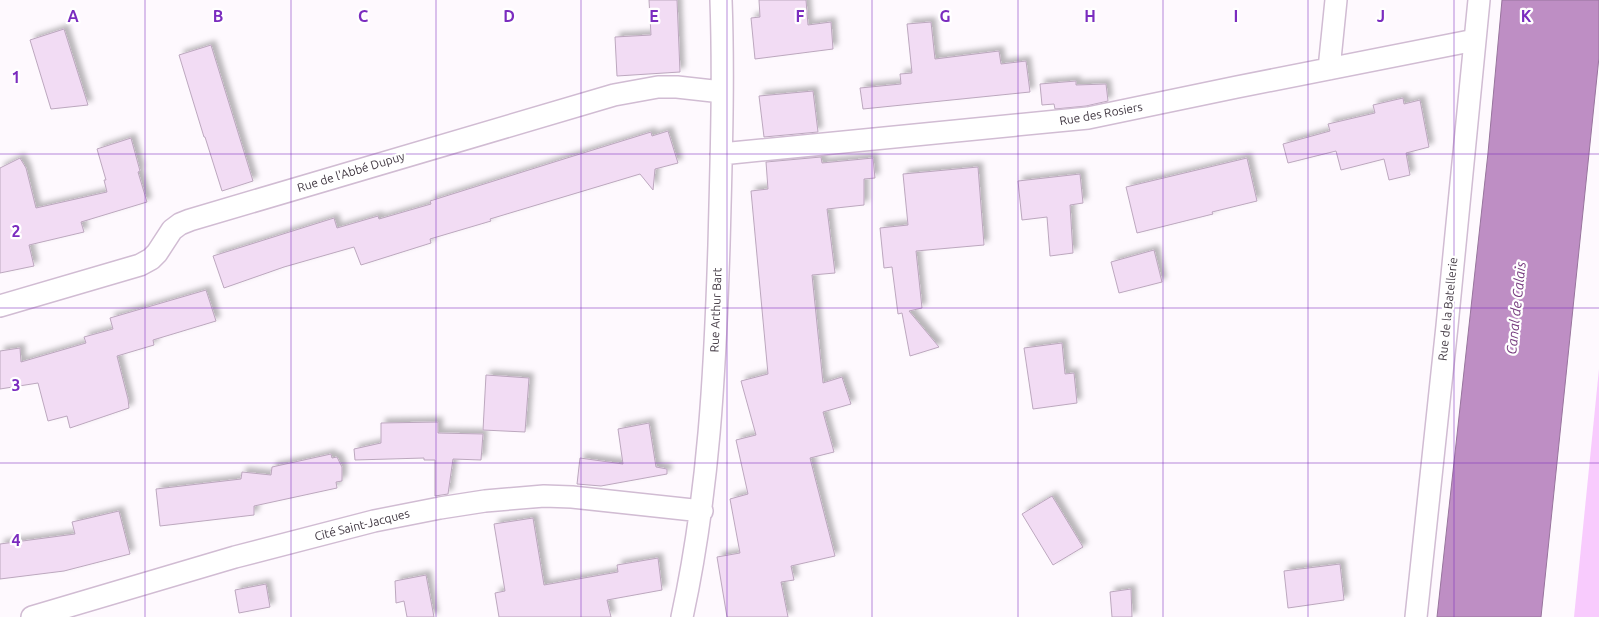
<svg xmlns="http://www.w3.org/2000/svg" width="1599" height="617" font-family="Ubuntu,sans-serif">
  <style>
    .green { fill: #f8cbfd }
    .water { fill: #be8ec4; stroke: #98749d }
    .building { fill: #f2dcf4; stroke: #bca7be; filter: url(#shadow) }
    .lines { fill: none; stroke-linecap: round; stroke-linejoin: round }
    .street-casing { stroke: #d1bcd3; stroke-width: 24 }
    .street { stroke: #fff; stroke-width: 21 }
    .grid { fill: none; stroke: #7b2cbf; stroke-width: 1; stroke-opacity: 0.55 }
    .labels { text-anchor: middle; stroke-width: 4.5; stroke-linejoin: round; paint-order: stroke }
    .street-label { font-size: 12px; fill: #413842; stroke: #fff }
    .water-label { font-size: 14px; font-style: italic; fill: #773c7f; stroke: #fff }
    .grid-label { font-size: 16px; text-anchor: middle; font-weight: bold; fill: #7b2cbf; stroke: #fff; stroke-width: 4.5; stroke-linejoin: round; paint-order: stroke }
  </style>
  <defs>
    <filter id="shadow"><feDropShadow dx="4.5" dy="-4.5" stdDeviation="2.5" flood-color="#0004"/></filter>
  </defs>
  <rect width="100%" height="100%" fill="#fef9fe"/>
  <path class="green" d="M 1599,369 L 1599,617 L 1574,617 Z"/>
  <path class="water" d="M 1502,0 L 1599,0 L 1599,57 L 1541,617 L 1437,617 L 1488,153 Z"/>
  <path class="building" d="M 649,0 L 677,0 L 680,72 L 617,76 L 615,37 L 651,35 Z
    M 759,0 L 806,0 L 808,25 L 831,22 L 833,49 L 755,59 L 751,18 L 760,17 Z
    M 931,22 L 935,59 L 999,51 L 1001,64 L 1026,61 L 1030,92 L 863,109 L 860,88 L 901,84 L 900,74 L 912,73 L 907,24 Z
    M 64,29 L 88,105 L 51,109 L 30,40 Z
    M 211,45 L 253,181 L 222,191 L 205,137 L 204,137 L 179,55 Z
    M 1076,81 L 1076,85 L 1106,84 L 1108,101 L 1086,106 L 1055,109 L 1054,104 L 1042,105 L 1040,84 Z
    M 813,91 L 818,132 L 764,137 L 759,96 Z
    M 1403,98 L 1404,104 L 1420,100 L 1429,147 L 1406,153 L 1410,175 L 1389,180 L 1384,159 L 1341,170 L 1336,151 L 1288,163 L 1283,144 L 1330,131 L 1328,124 L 1375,113 L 1373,105 Z
    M 668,131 L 678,163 L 655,169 L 653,190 L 640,174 L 490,219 L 491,221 L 430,239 L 431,243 L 361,265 L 354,247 L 284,267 L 224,288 L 213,256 L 334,218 L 337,228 L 378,216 L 379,219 L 431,204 L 430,201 L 567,158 L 651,132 L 652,136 Z
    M 131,138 L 140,171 L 138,172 L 147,202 L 81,222 L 84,232 L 29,245 L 34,266 L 0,273 L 0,168 L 20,158 L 26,168 L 36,208 L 107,192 L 104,180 L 106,180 L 97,149 Z
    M 821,157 L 822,163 L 873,158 L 875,178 L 864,179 L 864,205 L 827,209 L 835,273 L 812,275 L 823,383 L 842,377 L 851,404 L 823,412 L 834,452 L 810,458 L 835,556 L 791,566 L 794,580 L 781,582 L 788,617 L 727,617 L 717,557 L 740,553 L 730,499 L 748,494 L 736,440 L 756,435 L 741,381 L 768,374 L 751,191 L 768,189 L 766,162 Z
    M 1247,158 L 1257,201 L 1212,212 L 1213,214 L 1137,233 L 1126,187 Z
    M 978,167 L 984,245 L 916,251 L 922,308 L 909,311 L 939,347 L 910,356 L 902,313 L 898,314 L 892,267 L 884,268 L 880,228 L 908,225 L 903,174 Z
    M 1080,174 L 1083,203 L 1070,205 L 1073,253 L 1050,256 L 1047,217 L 1022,220 L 1018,181 Z
    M 1154,250 L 1162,282 L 1119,293 L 1111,262 Z
    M 206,290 L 216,321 L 153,340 L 154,345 L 117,356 L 128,399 L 129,408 L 70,428 L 67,416 L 48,421 L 38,383 L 0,389 L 0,351 L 20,348 L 21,362 L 86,343 L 84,337 L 113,329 L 110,318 Z
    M 1062,343 L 1065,374 L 1074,373 L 1077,403 L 1033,409 L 1024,348 Z
    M 486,375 L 529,378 L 525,432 L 483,430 Z
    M 438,422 L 438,433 L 483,434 L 481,460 L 453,459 L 448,494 L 435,496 L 435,460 L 424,460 L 424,458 L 355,460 L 354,449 L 381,443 L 381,423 Z
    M 649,423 L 656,467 L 667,469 L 667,474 L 601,486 L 577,484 L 580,458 L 623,464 L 618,429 Z
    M 331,454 L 332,458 L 337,457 L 342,467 L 342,481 L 336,482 L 337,488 L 254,506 L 254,515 L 160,526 L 156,489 L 241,479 L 242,472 L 271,475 L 272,467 Z
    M 1052,496 L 1083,547 L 1053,565 L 1022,514 Z
    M 119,511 L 130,554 L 64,571 L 0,579 L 0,544 L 75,534 L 72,522 Z
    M 533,518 L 544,585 L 618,572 L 617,565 L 658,558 L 662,590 L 607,600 L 611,617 L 499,617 L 495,593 L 505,591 L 494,524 Z
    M 1340,564 L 1344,600 L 1288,608 L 1284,571 Z
    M 426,575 L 434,617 L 407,617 L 404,601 L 396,603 L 395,581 Z
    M 266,584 L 270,607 L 239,613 L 235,590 Z
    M 1131,589 L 1132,617 L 1112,617 L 1110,592 Z"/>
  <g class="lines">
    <defs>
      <path id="street" d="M 1329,69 L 1336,0
        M 721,154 L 1088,118 L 1237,87 L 1475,40
        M 0,306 L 140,265 L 151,259 L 157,253 L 172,230 L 180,224 L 190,220 L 614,95 L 658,87 L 677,87 L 722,92
        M 32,617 L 235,557 L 374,521 L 440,508 L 485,501 L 544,496 L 572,497 L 702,511
        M 682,617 C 709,493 715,372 719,245 C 721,164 724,82 721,0
        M 1416,617 L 1447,326 L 1479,0"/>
    </defs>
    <use href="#street" class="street-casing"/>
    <use href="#street" class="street"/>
  </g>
  <path class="grid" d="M 145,0 L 145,617M 291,0 L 291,617M 436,0 L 436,617M 581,0 L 581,617M 727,0 L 727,617M 872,0 L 872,617M 1018,0 L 1018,617M 1163,0 L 1163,617M 1308,0 L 1308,617M 1454,0 L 1454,617M 0,154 L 1599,154M 0,308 L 1599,308M 0,463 L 1599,463"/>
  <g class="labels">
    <g class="street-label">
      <text transform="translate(1101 114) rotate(-10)" y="4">Rue des Rosiers</text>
      <text transform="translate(351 172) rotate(-17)" y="4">Rue de l'Abbé Dupuy</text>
      <text transform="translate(1448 309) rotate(-84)" y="4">Rue de la Batellerie</text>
      <text transform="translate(716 310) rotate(-88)" y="4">Rue Arthur Bart</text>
      <text transform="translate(362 525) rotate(-14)" y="4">Cité Saint-Jacques</text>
    </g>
    <g class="water-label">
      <text transform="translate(1516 308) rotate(-84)" y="5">Canal de Calais</text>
    </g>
  </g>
  <g class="grid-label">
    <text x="73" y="22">A</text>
    <text x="218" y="22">B</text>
    <text x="363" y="22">C</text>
    <text x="509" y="22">D</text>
    <text x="654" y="22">E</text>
    <text x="800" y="22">F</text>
    <text x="945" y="22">G</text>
    <text x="1090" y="22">H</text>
    <text x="1236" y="22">I</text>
    <text x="1381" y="22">J</text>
    <text x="1526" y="22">K</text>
    <text x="16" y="83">1</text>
    <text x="16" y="237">2</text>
    <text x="16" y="391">3</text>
    <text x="16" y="546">4</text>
  </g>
</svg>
